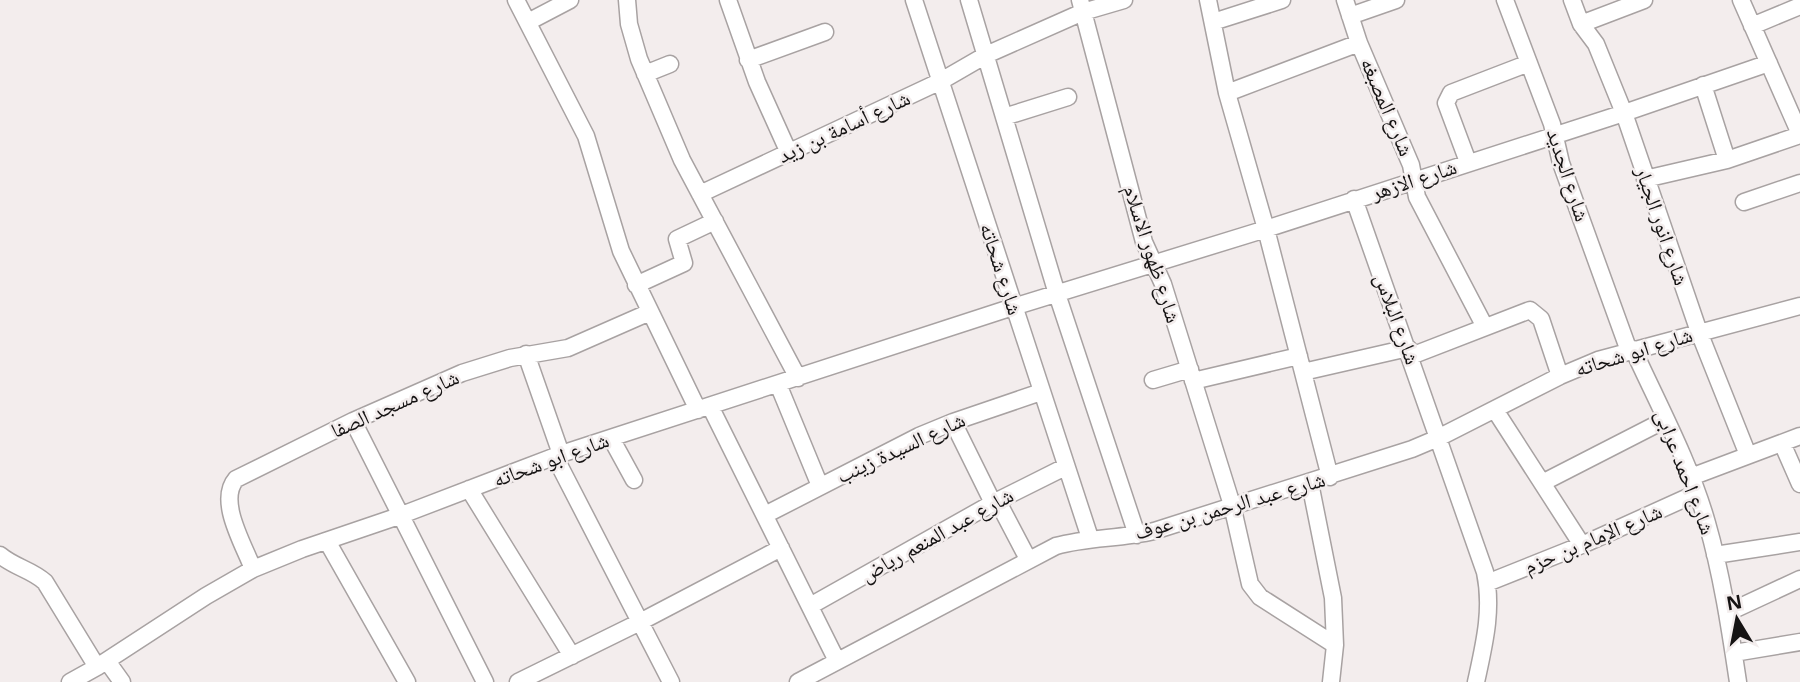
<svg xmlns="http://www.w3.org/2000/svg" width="1800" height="682" font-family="'Noto Sans','Noto Naskh Arabic',sans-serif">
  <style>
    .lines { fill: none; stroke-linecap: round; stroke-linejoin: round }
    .minor-casing { stroke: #a8a2a2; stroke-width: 19 }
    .minor { stroke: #fff; stroke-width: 16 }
    .labels { text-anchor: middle; stroke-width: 5; stroke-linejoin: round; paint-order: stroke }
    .street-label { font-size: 21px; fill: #151313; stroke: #f3eded }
  </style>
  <rect width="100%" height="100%" fill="#f3eded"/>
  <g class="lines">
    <defs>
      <path id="minor" d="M 516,0 L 586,136 L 621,251 L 698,410
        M 627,0 L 629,24 L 639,59 L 682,160 L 798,378
        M 728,0 L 757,82 L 789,153
        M 914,0 L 1090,538
        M 969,0 L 1057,294 L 1137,535
        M 1080,0 L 1144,242 L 1163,284 L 1232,505 L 1250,584 L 1260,597 L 1335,645
        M 1208,0 L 1227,93 L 1266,229 L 1330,477
        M 1345,0 L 1359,43 L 1411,165 L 1417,197 L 1485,327
        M 1505,0 L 1552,124 L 1561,163 L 1629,351
        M 1572,0 L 1581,24 L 1596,44 L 1624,113 L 1699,332 L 1748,455
        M 1741,0 L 1800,134
        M 1350,16 L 1396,0
        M 528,22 L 570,0
        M 1213,22 L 1282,0
        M 1581,24 L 1644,0
        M 1752,26 L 1800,6
        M 748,60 L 825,32
        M 645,74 L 670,64
        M 1703,85 L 1727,160
        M 1227,93 L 1359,43
        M 1004,117 L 1068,97
        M 1468,162 L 1446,103 L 1451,93 L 1529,63
        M 1645,179 L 1727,160 L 1800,135
        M 700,194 L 941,81 L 986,55 L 1083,12 L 1124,0
        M 1354,199 L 1485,572 C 1493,610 1484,645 1476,682
        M 1744,202 L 1800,183
        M 636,285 L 684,263 L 677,239 L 715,221
        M 1633,349 C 1659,406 1690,463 1707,523 C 1722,575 1730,629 1738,682
        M 526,354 L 561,454
        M 1411,356 L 1530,310 L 1541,319 L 1560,376
        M 1303,372 L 1408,348
        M 1153,380 L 1190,369
        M 1193,381 L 1299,356
        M 778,384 L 820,486
        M 710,406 L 837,661
        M 1495,410 L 1582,545
        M 353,421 L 485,682
        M 953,422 L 993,503
        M 611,438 L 634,480
        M 1782,443 L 1800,484
        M 555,457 L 671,682
        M 1691,477 L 1800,436
        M 1310,483 L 1333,598 L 1335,645 L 1331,682
        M 1542,483 L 1665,420
        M 469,489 L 572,656
        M 997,500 L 1028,559
        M 765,515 L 919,436 L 953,422 L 1041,392
        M 327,541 L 407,682
        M 0,555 C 14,567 32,570 45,582 L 97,667
        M 1715,555 L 1800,542
        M 253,569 C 244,545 217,501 236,479 L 353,421 L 462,373 L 510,358 L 568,348 L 650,312
        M 1487,583 L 1582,545 L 1697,493
        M 810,606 L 993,503 L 1065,467
        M 1727,613 L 1800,579
        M 1734,653 L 1800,642
        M 107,661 L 122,682
        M 70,682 L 97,667 L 206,596 L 253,569 L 302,549 L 399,516 L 561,454 L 1013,307 L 1266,229 L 1624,113 L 1769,63
        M 518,682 L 640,622 L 781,548
        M 798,682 L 1056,546 C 1088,537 1121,539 1154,531 L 1412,449 L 1438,438 L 1560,376 L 1598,360 L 1800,306"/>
    </defs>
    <use href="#minor" class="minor-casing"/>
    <use href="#minor" class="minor"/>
  </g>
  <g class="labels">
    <g class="street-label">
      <text transform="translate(1387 107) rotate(67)" y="7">شارع المصبغه</text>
      <text transform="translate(844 127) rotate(-25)" y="7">شارع أسامة بن زيد</text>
      <text transform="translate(1568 175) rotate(72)" y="7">شارع الجديد</text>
      <text transform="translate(1414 180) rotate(-18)" y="7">شارع الازهر</text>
      <text transform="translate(1662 226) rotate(71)" y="7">شارع انور الجيار</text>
      <text transform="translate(1152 254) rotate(72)" y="7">شارع ظهور الاسلام</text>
      <text transform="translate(1001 269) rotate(72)" y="7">شارع شحاته</text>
      <text transform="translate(1397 319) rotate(70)" y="7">شارع البلاس</text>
      <text transform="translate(1634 352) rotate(-17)" y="7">شارع ابو شحاته</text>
      <text transform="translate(395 404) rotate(-24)" y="7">شارع مسجد الصفا</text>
      <text transform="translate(901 448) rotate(-25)" y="7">شارع السيدة زينب</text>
      <text transform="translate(551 460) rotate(-20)" y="7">شارع ابو شحاته</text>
      <text transform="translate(1685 472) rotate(69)" y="7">شارع احمد عرابى</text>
      <text transform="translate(1230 506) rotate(-16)" y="7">شارع عبد الرحمن بن عوف</text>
      <text transform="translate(937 535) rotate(-29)" y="7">شارع عبد المنعم رياض</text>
      <text transform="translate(1593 539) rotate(-23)" y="7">شارع الإمام بن حزم</text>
    </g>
  </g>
  <g transform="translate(1737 619) rotate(350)" stroke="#f3eded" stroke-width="5" paint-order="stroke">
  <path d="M0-5L12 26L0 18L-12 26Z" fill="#151313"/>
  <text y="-10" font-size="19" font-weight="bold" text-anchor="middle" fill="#151313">N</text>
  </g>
</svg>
